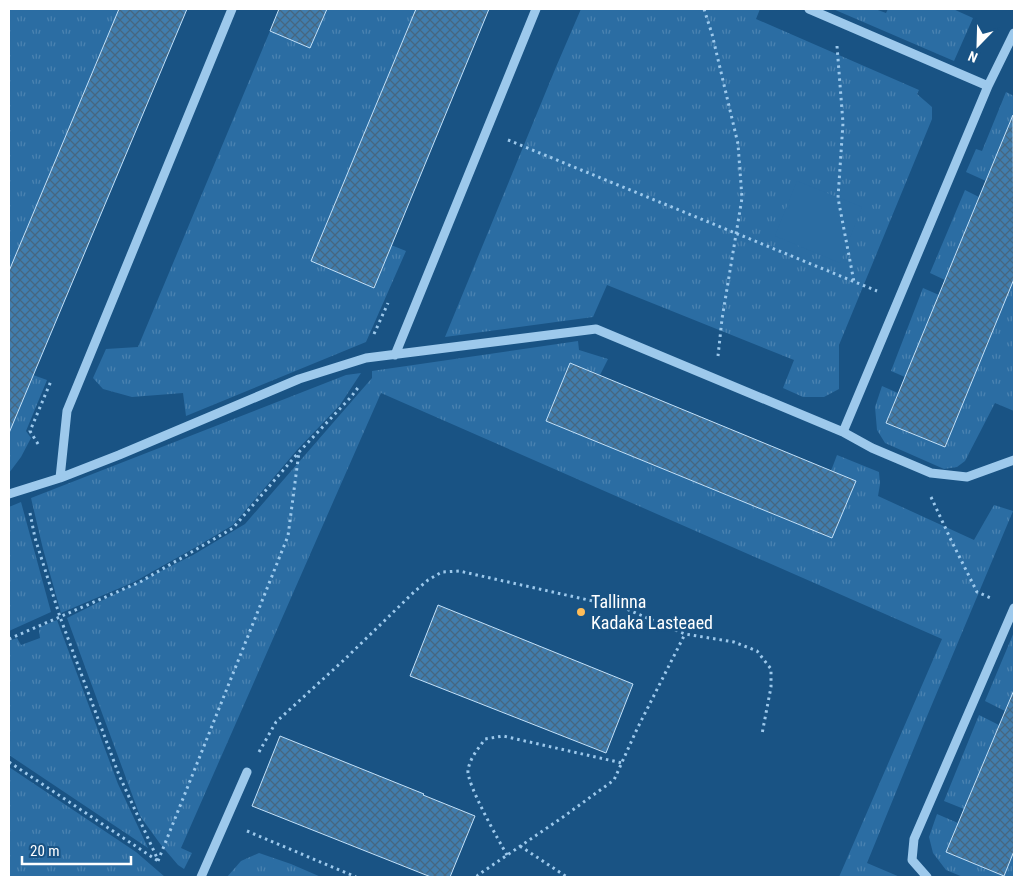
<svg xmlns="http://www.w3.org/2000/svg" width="1023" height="886" font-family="'Roboto Condensed',sans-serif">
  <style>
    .grass { fill: url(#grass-tufts) }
    .garden { fill: #2b6da3 }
    .building { fill: url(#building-cross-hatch); stroke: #c3e1f9 }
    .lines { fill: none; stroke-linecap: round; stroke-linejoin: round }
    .path { stroke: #9dc9ec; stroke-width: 3; stroke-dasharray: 2.5 4; stroke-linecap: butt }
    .minor { stroke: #9dc9ec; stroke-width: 9 }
    .poi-dot { fill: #ffbd58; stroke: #195384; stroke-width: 2 }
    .labels { text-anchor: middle; stroke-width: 5; stroke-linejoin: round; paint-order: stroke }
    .poi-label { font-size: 18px; fill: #fff; stroke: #195384; text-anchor: start }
  </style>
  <defs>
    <pattern id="grass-tufts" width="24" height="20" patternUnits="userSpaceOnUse" patternTransform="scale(1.25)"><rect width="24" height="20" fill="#2b6da3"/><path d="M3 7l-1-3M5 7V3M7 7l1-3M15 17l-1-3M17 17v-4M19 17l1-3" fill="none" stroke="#4b83b1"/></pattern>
    <pattern id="building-cross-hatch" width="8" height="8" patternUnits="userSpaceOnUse" patternTransform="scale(1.25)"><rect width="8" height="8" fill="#417dad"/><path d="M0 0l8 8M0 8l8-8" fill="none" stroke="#466781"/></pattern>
  </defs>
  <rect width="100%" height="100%" fill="#195384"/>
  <path class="grass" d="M 9,9 L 119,9 L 9,271 Z
    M 327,9 L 416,9 L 311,261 L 374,288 L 391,245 L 406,251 L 366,342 L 186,416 L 183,393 L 132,397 L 103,389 L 93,378 L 106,349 L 138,347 L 270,31 L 310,48 Z
    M 581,9 L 760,9 L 756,19 L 919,90 L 917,94 L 932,107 L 932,119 L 839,345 L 839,389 L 824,397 L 803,397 L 783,388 L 794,360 L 607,285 L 593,317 L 445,337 L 556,67 Z
    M 833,9 L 875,9 L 886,13 L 888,9 L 953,9 L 973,18 L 954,61 Z
    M 1006,92 L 1014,96 L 1014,113 L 986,181 L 966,172 L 976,149 L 982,151 Z
    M 965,190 L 979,197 L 945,280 L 930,273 Z
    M 1014,279 L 1014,411 L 995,403 L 965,461 L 957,467 L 944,469 L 885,443 L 877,430 L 875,407 L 882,386 L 898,393 L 886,423 L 945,447 Z
    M 923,288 L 939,295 L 905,377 L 891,371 Z
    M 578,341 L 579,350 L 608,359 L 600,375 L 570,363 L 546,421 L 832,538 L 856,481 L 831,471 L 837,455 L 879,472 L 880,484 L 878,496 L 974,540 L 994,505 L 1013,511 L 925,721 L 867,863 L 900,877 L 839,877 L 942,639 L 381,393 L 181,848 L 192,853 L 184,869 L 178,865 L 161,845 L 140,816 L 67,618 L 193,555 L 245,524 L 372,378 L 372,371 Z
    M 361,373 L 340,405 L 297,450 L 233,525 L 196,547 L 134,582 L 61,613 L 43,549 L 31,498 L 346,375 Z
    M 33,375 L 47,380 L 26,431 L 31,438 L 21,457 L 9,473 L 9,416 L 15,418 Z
    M 21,502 L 51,612 L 9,631 L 9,507 Z
    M 57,620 L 118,784 L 148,848 L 9,755 L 9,641 L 17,638 L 21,645 L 40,638 L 39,631 L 40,627 Z
    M 1014,632 L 1014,689 L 1005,711 L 985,701 Z
    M 979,715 L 999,725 L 964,809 L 944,801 Z
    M 9,767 L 136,852 L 165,877 L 9,877 Z
    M 937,814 L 958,823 L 947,852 L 1004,876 L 1014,851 L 1014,877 L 963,877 L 946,870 L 933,853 L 929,837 Z
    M 259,853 L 291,864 L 321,877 L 227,877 L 241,861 Z"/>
  <path class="garden" d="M 797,181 L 862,207 L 840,263 L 775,236 Z"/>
  <path class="building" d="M 119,9 L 187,9 L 9,433 L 9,271 Z
    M 279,9 L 327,9 L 310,48 L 270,31 Z
    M 416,9 L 489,9 L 374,288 L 311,261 Z
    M 1013,115 L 1014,279 L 945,447 L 886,423 Z
    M 570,363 L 856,481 L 832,538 L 546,421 Z
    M 438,605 L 633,684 L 606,753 L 410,676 Z
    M 1014,690 L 1014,851 L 1004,876 L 946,852 Z
    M 280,736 L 424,794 L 423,795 L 475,816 L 450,877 L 431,877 L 252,806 Z"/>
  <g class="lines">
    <path class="path" d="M 704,9 L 712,34 L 738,144 L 742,198 L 722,319 L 718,356
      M 837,46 L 843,123 L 838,198 L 854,282
      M 508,140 L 877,291
      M 374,334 L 388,303
      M 38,444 L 30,431 L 51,381
      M 931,497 L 951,540 L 977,592 L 993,599
      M 30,513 L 35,538 L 60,617 L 119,775 L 158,860
      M 9,639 L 140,582 L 233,528 L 299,452 L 351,397 L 360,385
      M 259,752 L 276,722 L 345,659 L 414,592 L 428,580 L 442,572 L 459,571 L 624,608 L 685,634 L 734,642 L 757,651 L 771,669 L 771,687 L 762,734
      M 9,762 L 158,861
      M 247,831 L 356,877
      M 520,846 L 567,877
      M 507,855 C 499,841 466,783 468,770 C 470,758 478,749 485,739 L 503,736 L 622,763
      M 158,861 L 288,536 L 299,452
      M 477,877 L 478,875 L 563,817 L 614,780 L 637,729 L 685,634"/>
    <path class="minor" d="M 809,9 L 988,86
      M 395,355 L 536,9
      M 843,432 L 988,86 L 1014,33
      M 60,478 L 67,411 L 232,9
      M 9,494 L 60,478 L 119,455 L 299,379 L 366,358 L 596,329 L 843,432 L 872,448 L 931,473 L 967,477 L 1014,460
      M 201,877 L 247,772
      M 927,877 L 912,860 L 914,839 L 1014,608"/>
  </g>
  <circle class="poi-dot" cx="581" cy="612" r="5"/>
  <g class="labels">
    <g class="poi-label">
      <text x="591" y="608">Tallinna<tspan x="591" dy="21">Kadaka Lasteaed</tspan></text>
    </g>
  </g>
  <rect width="1023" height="886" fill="none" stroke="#ffffff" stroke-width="20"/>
  <g transform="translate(978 45) rotate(203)" stroke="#195384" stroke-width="4" paint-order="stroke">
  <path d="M0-4L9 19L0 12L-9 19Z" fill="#ffffff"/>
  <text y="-8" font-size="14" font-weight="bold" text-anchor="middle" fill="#ffffff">N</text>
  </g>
  <path d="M22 856v8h109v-8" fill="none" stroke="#ffffff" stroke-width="2.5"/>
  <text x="30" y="856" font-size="15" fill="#ffffff" stroke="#195384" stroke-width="4" paint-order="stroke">20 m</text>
</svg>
